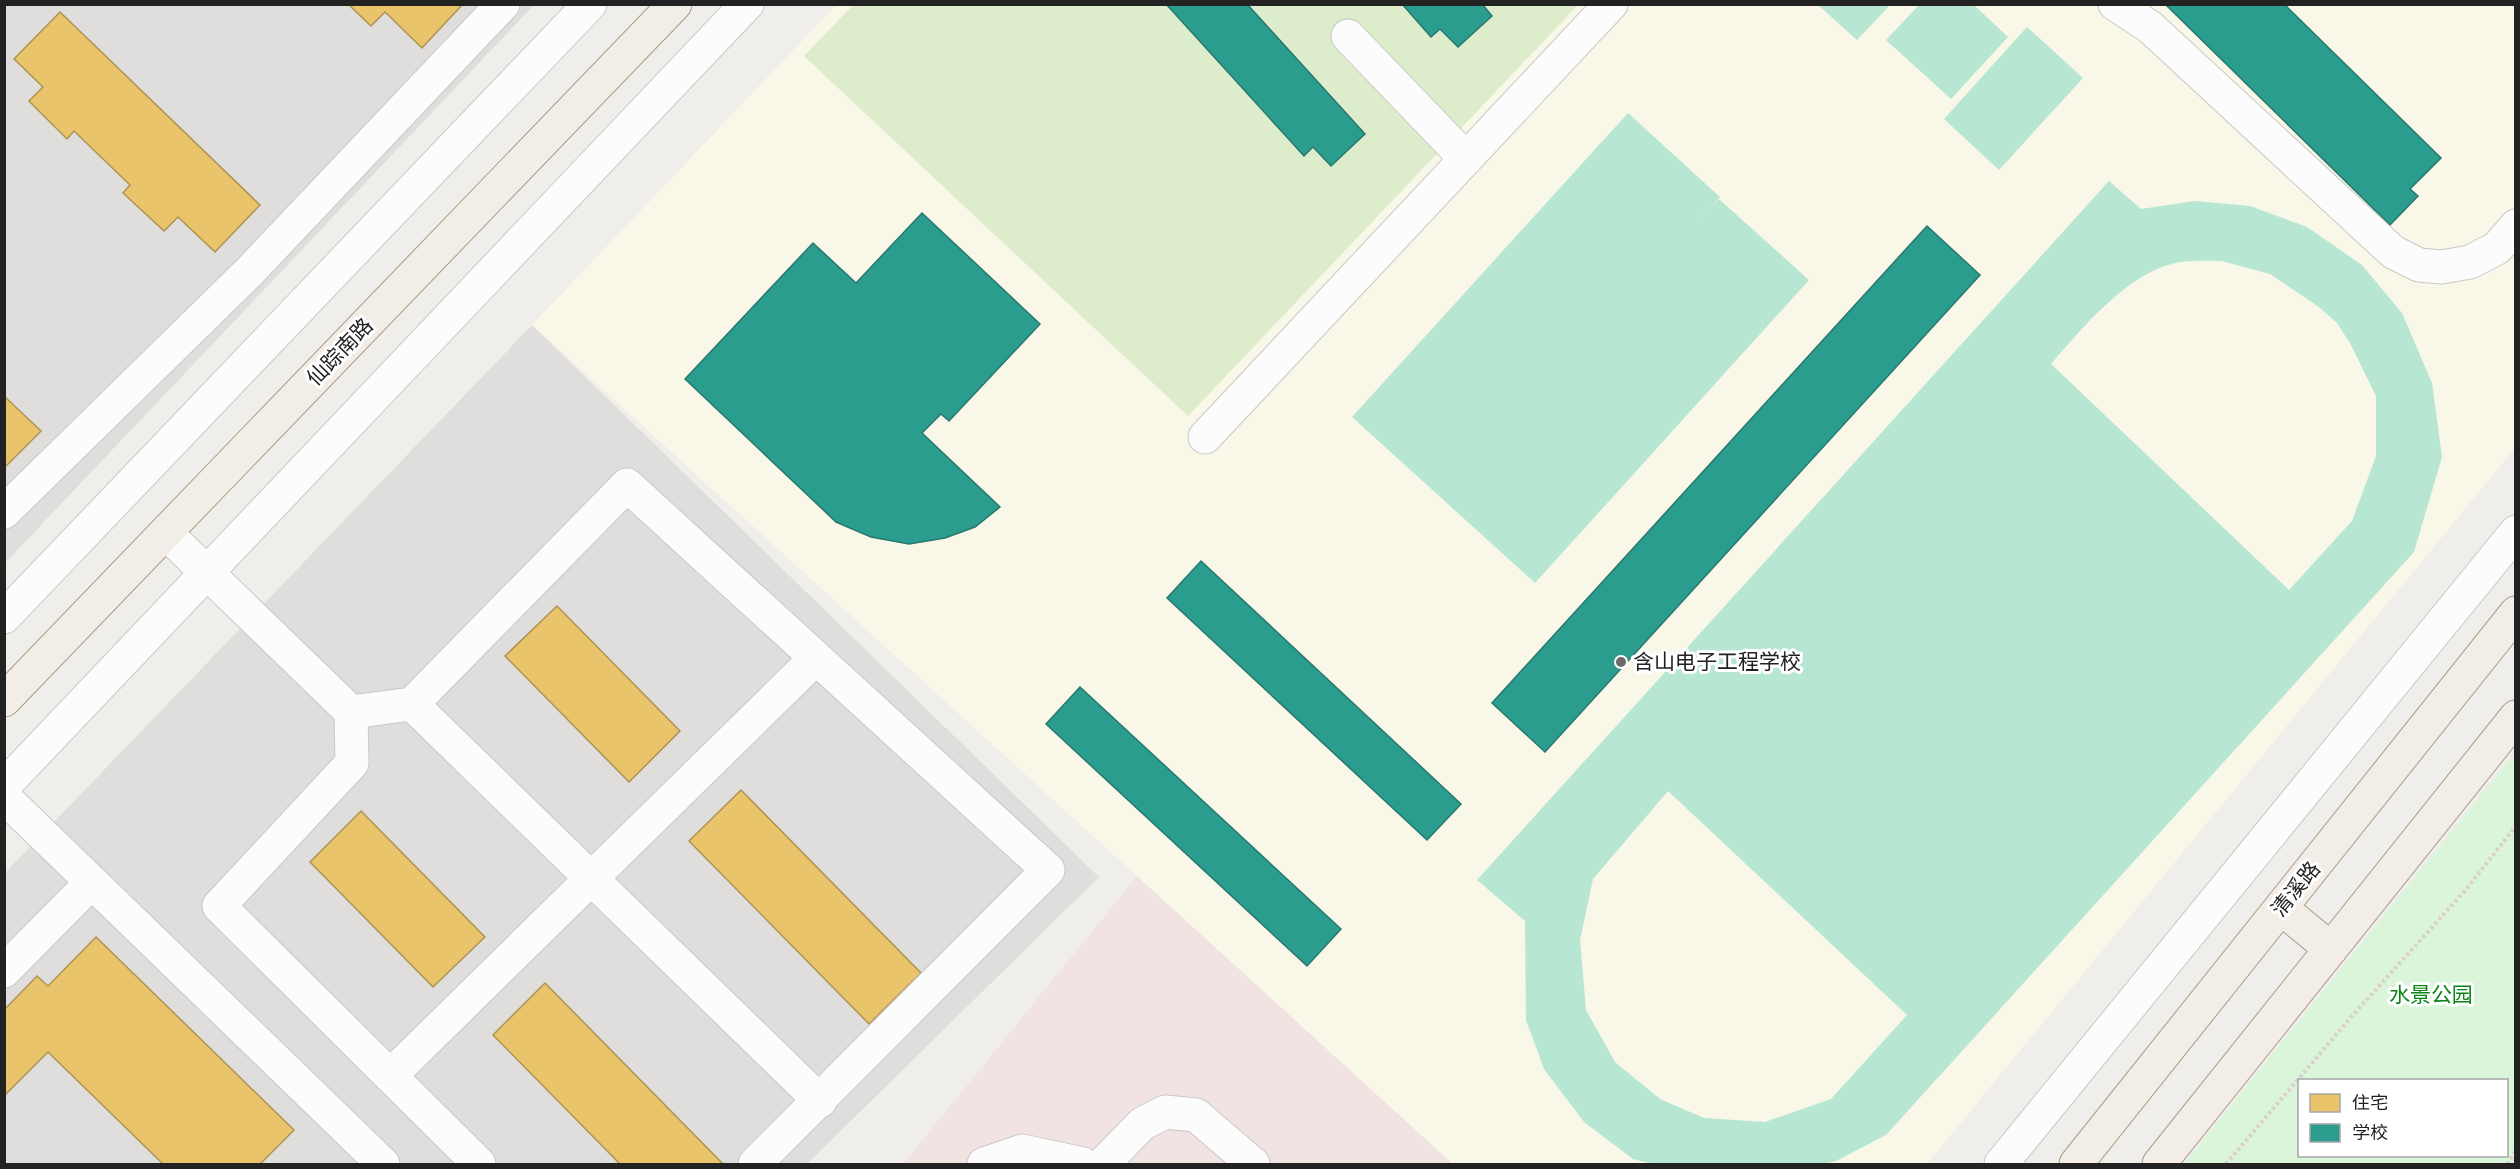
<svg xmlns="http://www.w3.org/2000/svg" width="2520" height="1169" font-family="Signika,'Noto Sans SC',sans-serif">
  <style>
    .residential { fill: #dfdedc }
    .commercial { fill: #f1e3e1 }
    .education { fill: #f8f7e8 }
    .grass { fill: #ddeccb }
    .park { fill: #daf5da; fill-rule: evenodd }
    .pitch { fill: #b7e6d2; fill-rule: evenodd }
    .homes { fill: #e9c46a; stroke: #ad9354; stroke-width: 1.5 }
    .schools { fill: #2a9d8f; stroke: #28786e; stroke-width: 1.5 }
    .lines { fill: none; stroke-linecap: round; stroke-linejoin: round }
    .minor-casing { stroke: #c9c8c7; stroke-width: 35 }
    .major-casing { stroke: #a79c86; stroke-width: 35 }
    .path { stroke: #dccecd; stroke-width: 4; stroke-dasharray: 3 3; stroke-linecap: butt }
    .minor { stroke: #fdfcfc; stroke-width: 33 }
    .major { stroke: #f3ede7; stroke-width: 33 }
    .poi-dot { fill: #6a6968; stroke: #fff; stroke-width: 2 }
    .labels { text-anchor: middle; stroke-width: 6; stroke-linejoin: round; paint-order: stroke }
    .street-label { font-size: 21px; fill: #222; stroke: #fff }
    .poi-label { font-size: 21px; fill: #222; stroke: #fff; text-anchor: start }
    .park-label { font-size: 21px; fill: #0c8416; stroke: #fff }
  </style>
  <rect width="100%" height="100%" fill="#f0eeeb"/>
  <path class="residential" d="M 5,5 L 534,5 L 5,563 Z
    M 532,325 L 1099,877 L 807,1164 L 5,1164 L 4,874 Z"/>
  <path class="commercial" d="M 1137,876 L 1453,1164 L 903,1164 Z"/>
  <path class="education" d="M 836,5 L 2515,5 L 2515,448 L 1927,1164 L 1453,1164 L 532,325 Z"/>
  <path class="grass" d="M 853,5 L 1578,5 L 1188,416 L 804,56 Z"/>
  <path class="park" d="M 2515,753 L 2515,1164 L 2184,1164 ZM 2300,1080 L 2506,1080 L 2506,1156 L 2300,1156 Z"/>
  <path class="pitch" d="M 1818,5 L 1890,5 L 1857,40 Z
    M 1919,5 L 1974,5 L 2008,37 L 1951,99 L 1886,40 Z
    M 2027,27 L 2083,78 L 1999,170 L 1944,119 Z
    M 1628,113 L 1720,197 L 1699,221 L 1719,199 L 1809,280 L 1535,583 L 1352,417 Z
    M 2109,181 L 2141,209 L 2195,201 L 2250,206 L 2307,227 L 2362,265 L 2402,313 L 2432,383 L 2442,457 L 2414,552 L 1886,1135 L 1836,1161 L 1822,1164 L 1653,1164 L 1633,1159 L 1584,1122 L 1544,1069 L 1526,1020 L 1525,921 L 1477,880 ZM 2222,261 L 2270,274 L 2319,307 L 2337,323 L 2351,345 L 2376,396 L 2376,456 L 2352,521 L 2289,590 L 2051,364 C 2082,328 2127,274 2175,263 C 2190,260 2207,261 2222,261 ZM 1668,791 L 1907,1015 L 1831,1099 L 1765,1122 L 1704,1118 L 1660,1099 L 1615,1062 L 1586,1010 L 1580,940 L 1593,879 Z"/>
  <path class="homes" d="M 348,4 L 463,4 L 422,48 L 385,12 L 371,26 Z
    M 60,12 L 260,205 L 215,252 L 178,217 L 164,231 L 123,193 L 130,185 L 74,131 L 67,139 L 29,101 L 43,87 L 14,59 Z
    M 4,396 L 41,431 L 4,468 Z
    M 557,606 L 680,731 L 629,782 L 505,656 Z
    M 741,790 L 921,973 L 869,1024 L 689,841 Z
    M 361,811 L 485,937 L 433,987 L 310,862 Z
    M 96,937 L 294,1130 L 260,1164 L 163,1164 L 48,1052 L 4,1096 L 4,1010 L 37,976 L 48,986 Z
    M 545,983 L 723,1164 L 620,1164 L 493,1035 Z"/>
  <path class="schools" d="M 1166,4 L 1247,4 L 1365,134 L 1331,166 L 1313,147 L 1304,156 Z
    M 1402,4 L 1482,4 L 1492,16 L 1458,47 L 1440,29 L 1431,37 Z
    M 2165,4 L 2284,4 L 2441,158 L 2410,189 L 2418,196 L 2390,225 Z
    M 922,213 L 1040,324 L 949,421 L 941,414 L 922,433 L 1000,507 L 975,527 L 945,538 L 909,544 L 871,537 L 836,522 L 685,379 L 813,243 L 856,283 Z
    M 1927,226 L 1980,275 L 1545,752 L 1492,703 Z
    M 1201,561 L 1461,804 L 1427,840 L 1167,598 Z
    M 1080,687 L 1341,929 L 1307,966 L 1046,724 Z"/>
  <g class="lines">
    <defs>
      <path id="minor" d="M 2115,4 L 2150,27 L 2393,252 L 2419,265 L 2442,267 L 2470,262 L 2497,248 L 2516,226
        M 1348,36 L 1466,159
        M 1205,437 L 1611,4
        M 4,512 L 250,271 L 503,4
        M 166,533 L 351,712 L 412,704 L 820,1101
        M 4,617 L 590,4
        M 412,704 L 627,485 L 1048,870 L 755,1164
        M 351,712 L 352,763 L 219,906 L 479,1164
        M 4,786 L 747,4
        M 4,797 L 383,1164
        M 4,971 L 92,882
        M 390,1076 L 816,658
        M 984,1164 L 1022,1151 L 1083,1164
        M 1103,1164 L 1142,1124 L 1165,1112 L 1196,1115 L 1253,1164
        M 2001,1164 L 2516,532"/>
      <path id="major" d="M 4,700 L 675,4
        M 2281,908 L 2331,949
        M 2076,1164 L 2516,613
        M 2159,1164 L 2516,717"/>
    </defs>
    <use href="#minor" class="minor-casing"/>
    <use href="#major" class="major-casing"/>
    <path class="path" d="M 2226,1164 L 2352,1016 L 2463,893 L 2516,826
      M 2507,1164 L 2516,1151"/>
    <use href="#minor" class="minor"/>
    <use href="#major" class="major"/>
  </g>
  <circle class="poi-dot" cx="1621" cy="662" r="6"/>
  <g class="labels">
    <g class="street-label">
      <text transform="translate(340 352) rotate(-46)" y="7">仙踪南路</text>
      <text transform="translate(2296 889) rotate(-51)" y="7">清溪路</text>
    </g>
    <g class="poi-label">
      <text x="1633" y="669">含山电子工程学校</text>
    </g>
    <g class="park-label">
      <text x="2431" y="1002">水景公园</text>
    </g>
  </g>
  <rect width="2520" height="1169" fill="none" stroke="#222222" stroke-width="12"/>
  <rect x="2298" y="1079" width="210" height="78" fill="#ffffff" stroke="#a7a7a7" stroke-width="1.5"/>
  <rect x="2310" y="1094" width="30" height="18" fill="#e9c46a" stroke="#a7a7a7" stroke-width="1.5"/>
  <text x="2352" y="1109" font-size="18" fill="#222222">住宅</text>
  <rect x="2310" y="1124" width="30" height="18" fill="#2a9d8f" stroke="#a7a7a7" stroke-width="1.5"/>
  <text x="2352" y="1139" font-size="18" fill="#222222">学校</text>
</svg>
